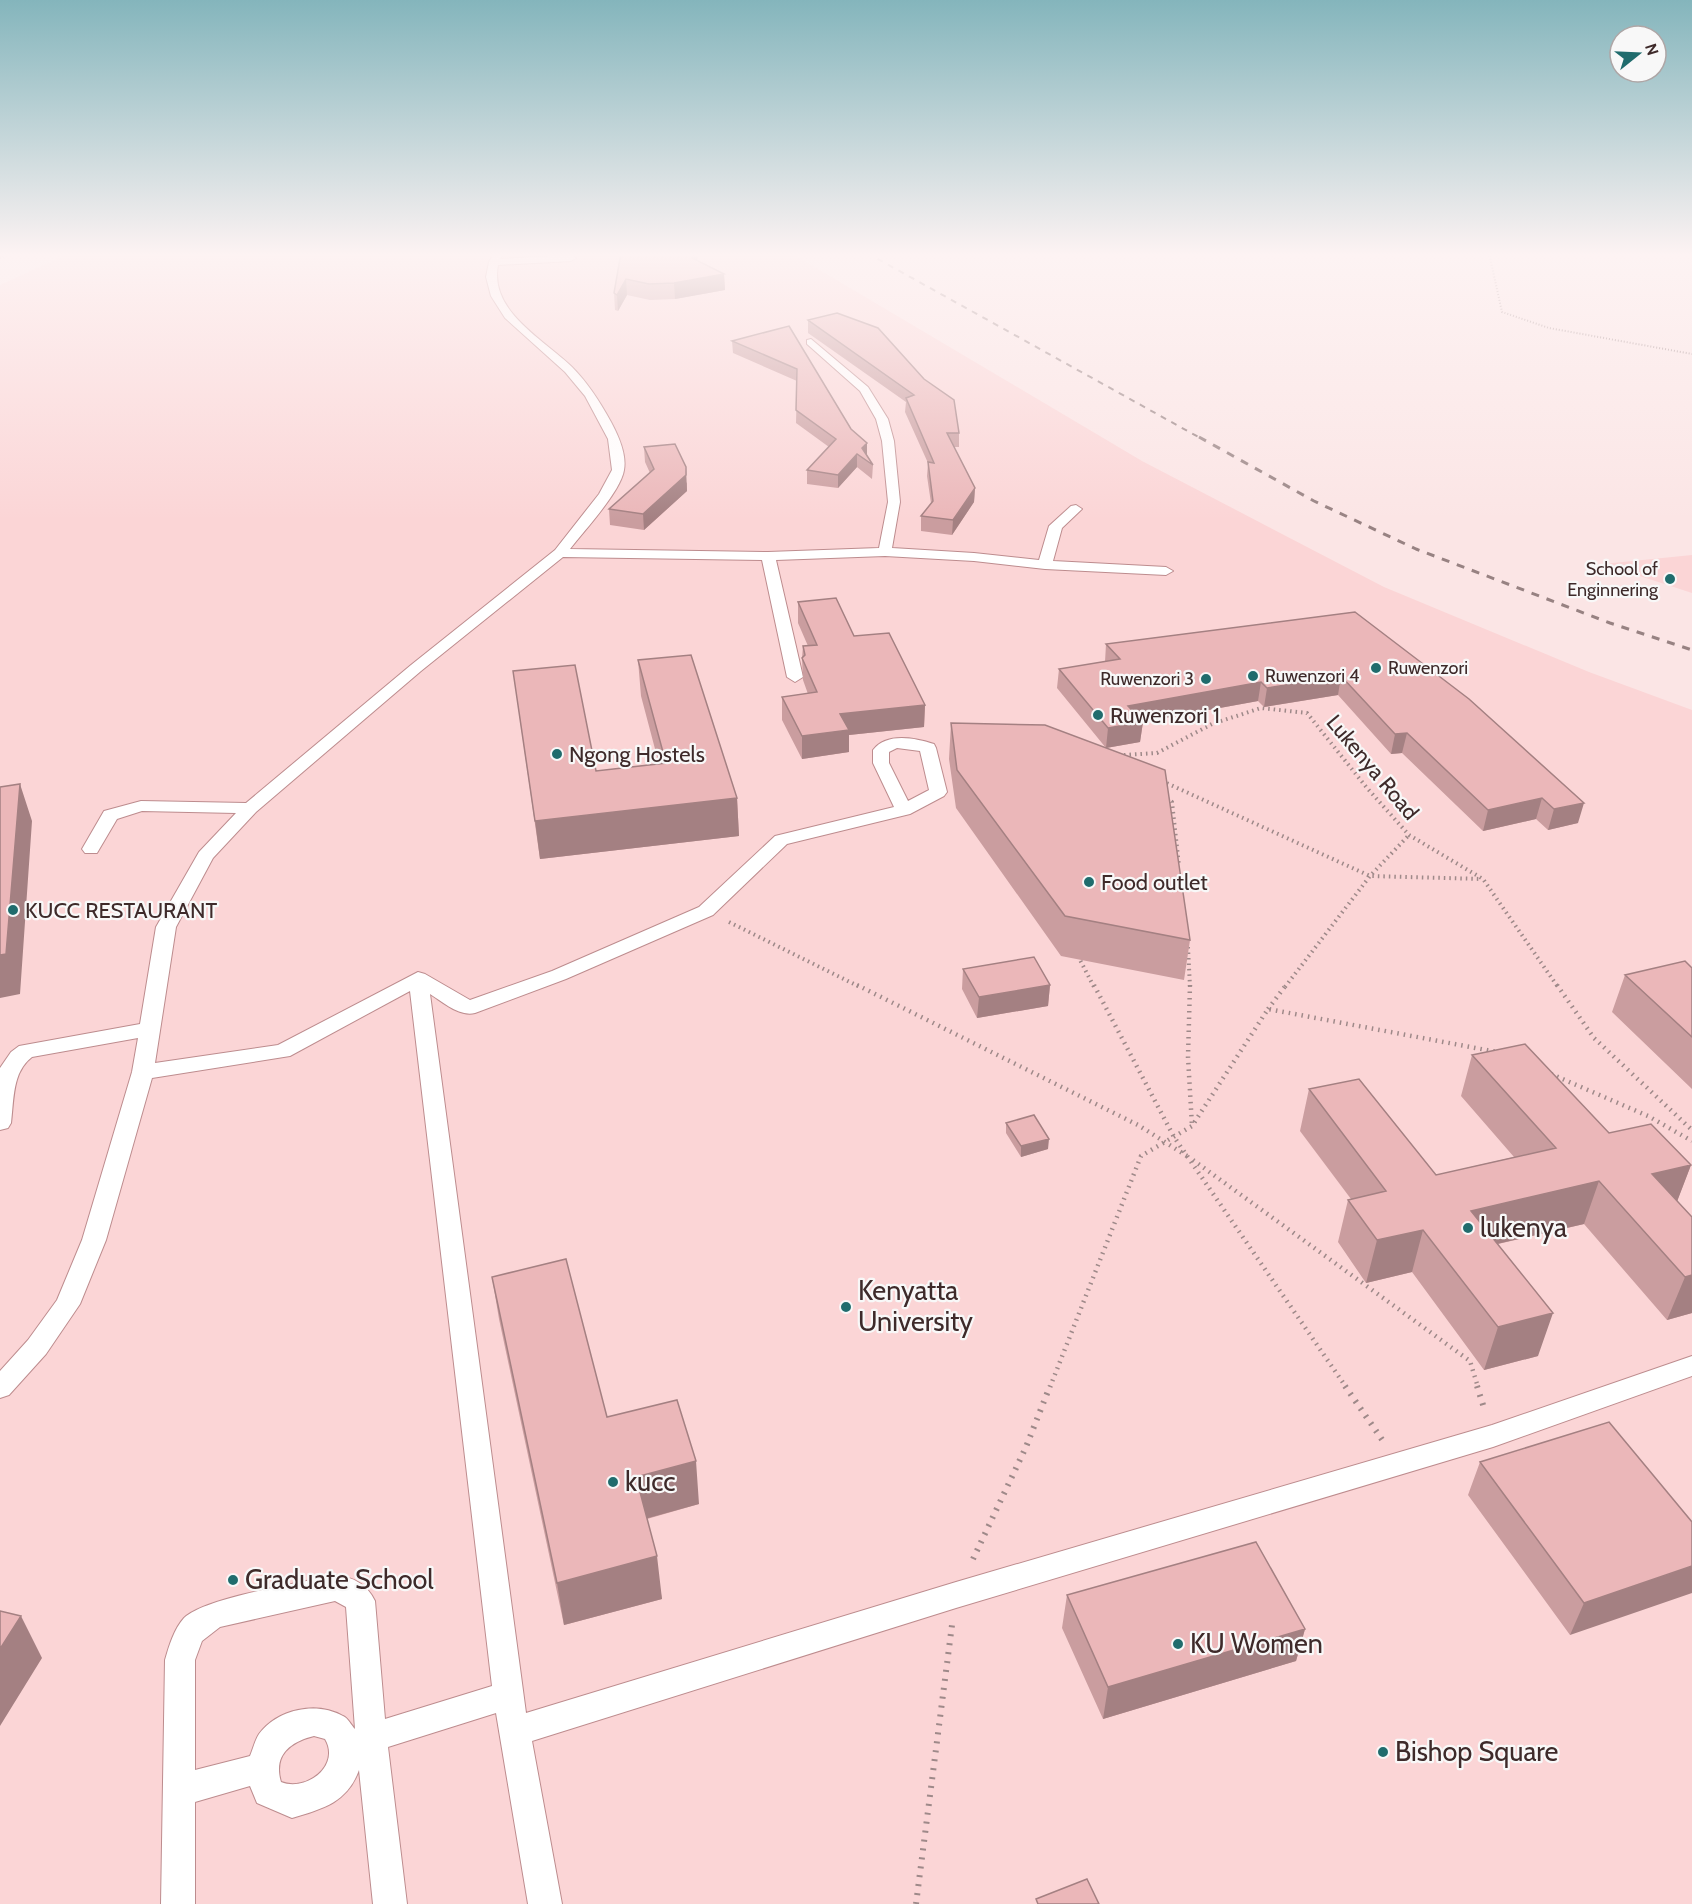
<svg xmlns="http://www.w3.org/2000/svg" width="1692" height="1904" font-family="Cabin,sans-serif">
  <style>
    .built { fill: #fbd5d6 }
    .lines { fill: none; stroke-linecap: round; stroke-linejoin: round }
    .lane-casing { stroke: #bd8c8e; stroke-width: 2 }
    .path-far3 { stroke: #9e8989; stroke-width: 2; stroke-dasharray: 1 2; stroke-linecap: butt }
    .path-far2 { stroke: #9e8989; stroke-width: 4; stroke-dasharray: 1.5 4; stroke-linecap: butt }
    .path-far1 { stroke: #9e8989; stroke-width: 4.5; stroke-dasharray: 1.5 5; stroke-linecap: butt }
    .path { stroke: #9e8989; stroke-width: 6; stroke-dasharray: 2 7; stroke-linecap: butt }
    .lane { fill: #fff; fill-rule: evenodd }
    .rail-far1 { stroke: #978282; stroke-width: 2; stroke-dasharray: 6 6; stroke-linecap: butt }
    .rail { stroke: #978282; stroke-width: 3; stroke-dasharray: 8 8; stroke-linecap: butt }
    .wall { fill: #ca9d9f }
    .shaded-wall { fill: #a48082 }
    .building { fill: #ebb7b9; stroke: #a48082; stroke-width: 1.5 }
    .poi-dot { fill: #206c6d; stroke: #f8f8f8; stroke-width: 2 }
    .labels { text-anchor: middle; stroke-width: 4.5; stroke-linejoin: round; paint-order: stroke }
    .far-poi-label { font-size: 18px; fill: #3e2a2a; stroke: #f8f8f8; text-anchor: end }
    .poi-label { font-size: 22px; fill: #3e2a2a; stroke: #f8f8f8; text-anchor: start }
    .street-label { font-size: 22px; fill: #3e2a2a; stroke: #f8f8f8 }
    .near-poi-label { font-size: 27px; fill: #3e2a2a; stroke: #f8f8f8; text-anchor: start }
  </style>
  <rect width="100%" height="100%" fill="#fbe5e5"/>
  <path class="built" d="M 70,253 L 791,253 L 1142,461 L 1384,587 L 1589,672 L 1692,710 L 1692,1904 L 0,1904 L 0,285 Z
    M 1692,555 L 1692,593 L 1603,564 Z"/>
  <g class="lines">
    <defs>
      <path id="lane" d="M 494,253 L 503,253 L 500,259 L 571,255 L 576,258 L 571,261 L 498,265 C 489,311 543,339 572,367 C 588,383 600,402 611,422 C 618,435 627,454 624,470 C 621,491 584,531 570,549 L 768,552 L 879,548 L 888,502 L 882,441 L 876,419 L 860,391 L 807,344 L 807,340 L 811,339 L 868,387 L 888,419 L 894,441 L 900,502 L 892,548 L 974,553 L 1039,560 L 1049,526 L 1071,506 L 1076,505 L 1082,509 L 1062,528 L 1053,561 L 1166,567 L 1173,571 L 1166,575 L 1045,569 L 974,561 L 885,556 L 776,560 L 803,677 L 795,682 L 787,677 L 762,560 L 563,557 L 421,671 L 256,812 L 213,858 L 176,927 L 155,1063 L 278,1045 L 418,972 L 425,974 L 470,1000 L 552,971 L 699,907 L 775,836 L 894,807 L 873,763 L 873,750 C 887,732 915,738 934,744 L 936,748 L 947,792 L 944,796 L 910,814 L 787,844 L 713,915 L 566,979 L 475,1013 C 459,1017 443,1002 430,994 L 526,1713 L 956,1582 L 1492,1425 L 1692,1356 L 1692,1376 L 1493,1447 L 956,1608 L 532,1741 L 562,1904 L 528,1904 L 496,1713 L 388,1747 L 407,1904 L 373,1904 L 359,1770 C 347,1803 322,1809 292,1818 L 257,1803 L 250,1786 L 195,1802 L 195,1904 L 161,1904 L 165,1660 C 169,1646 174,1629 184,1618 C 206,1597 302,1583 335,1575 C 353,1577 367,1584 375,1601 L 385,1719 L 492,1686 L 410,991 L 290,1056 L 152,1078 L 106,1240 L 80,1304 L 46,1354 L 9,1395 L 0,1398 L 0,1371 L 28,1340 L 57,1300 L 82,1240 L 132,1072 L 138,1038 L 32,1057 C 12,1072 14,1100 11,1123 L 8,1128 L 0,1130 L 0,1068 L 11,1052 L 19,1046 L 140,1024 L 156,927 L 199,852 L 236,813 L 142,811 L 117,819 L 97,853 L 85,853 L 82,849 L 104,811 L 141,801 L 246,803 L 411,665 L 555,550 L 599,494 L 612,470 L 608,439 L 585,396 L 565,372 L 505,318 L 491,296 L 486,277 L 489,262 ZM 897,748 L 920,751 L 929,790 L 908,801 L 889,763 L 889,752 ZM 335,1601 L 346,1607 L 355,1729 C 351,1725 348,1718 343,1716 C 316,1701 278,1709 259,1734 C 255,1740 253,1749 250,1756 L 195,1770 L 195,1660 L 202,1641 L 220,1627 ZM 314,1736 L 325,1739 C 341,1766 306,1792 281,1782 C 273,1755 290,1742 314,1736 Z"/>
    </defs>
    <use href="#lane" class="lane-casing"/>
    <path class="path-far3" d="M 1489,253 L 1502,312 L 1549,328 L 1692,354
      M 0,258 L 11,253"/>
    <path class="path-far2" d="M 1124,755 L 1157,753 L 1212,724 L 1261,708 L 1307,713 L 1367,788 L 1409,835 L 1483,879 L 1558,987
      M 1162,781 L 1370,876 L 1482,879
      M 1167,798 L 1172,802 L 1179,866
      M 729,922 L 860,987
      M 1188,947 L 1190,987
      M 1078,956 L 1094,987
      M 1285,987 L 1370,876 L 1409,835"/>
    <path class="path-far1" d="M 857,985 L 1138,1125 L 1187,1156
      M 1094,985 L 1174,1137 L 1346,1387
      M 1190,985 L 1188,1057 L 1192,1126
      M 1557,985 L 1594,1038 L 1692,1130
      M 1268,1009 L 1286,985
      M 1551,1074 L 1648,1116 L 1692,1141
      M 1193,1160 L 1470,1361 L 1478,1387
      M 1050,1387 L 1141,1156 L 1192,1126 L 1268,1009 L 1497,1052"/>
    <path class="path" d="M 1345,1386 L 1383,1441
      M 1477,1386 L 1485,1411
      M 973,1559 L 1026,1447 L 1050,1386
      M 916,1904 L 952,1625"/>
    <use href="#lane" class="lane"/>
    <path class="rail-far1" d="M 867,253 L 1202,439"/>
    <path class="rail" d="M 1199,437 L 1314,501 L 1416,549 L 1610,623 L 1692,650"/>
  </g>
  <path class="wall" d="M 606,253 L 699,253 L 697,260 L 724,274 L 725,290 L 675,299 L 650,300 L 627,295 L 618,311 L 615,310 L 614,293 L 620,255 L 606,255 Z
    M 837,313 L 959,433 L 959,447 L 954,447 L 975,488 L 974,502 L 952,535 L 921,531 L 921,516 L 931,503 L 927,476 L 928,463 L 905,412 L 906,402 L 808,333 L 808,320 Z
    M 789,326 L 873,465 L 872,479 L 857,467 L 838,488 L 807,484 L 807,470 L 829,447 L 796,423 L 797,381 L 733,353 L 732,341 Z
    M 644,447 L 687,483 L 687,491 L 644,530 L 610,525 L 609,509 L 650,473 L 645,462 Z
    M 798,602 L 854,636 L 925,705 L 924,727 L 849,735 L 849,752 L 802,759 L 782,720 L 782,697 L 808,694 L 803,680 L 802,658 L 803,646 L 808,646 L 798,623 Z
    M 1355,612 L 1578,823 L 1548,830 L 1536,819 L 1483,831 L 1402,753 L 1391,754 L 1338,695 L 1264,707 L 1258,701 L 1143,722 L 1140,742 L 1106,748 L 1190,940 L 1184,980 L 1061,956 L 956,808 L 949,759 L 951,723 L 1106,748 L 1057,688 L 1059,669 L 1105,662 L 1106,644 Z
    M 638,660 L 737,798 L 739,836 L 540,859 L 513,671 L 596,771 L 659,764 L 641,696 Z
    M 1692,968 L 1692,1089 L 1612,1012 L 1625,975 Z
    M 963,969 L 1050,985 L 1048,1006 L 977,1018 L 962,989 Z
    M 1472,1055 L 1609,1133 L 1691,1165 L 1677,1201 L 1692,1217 L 1692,1313 L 1667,1320 L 1584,1224 L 1498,1244 L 1538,1356 L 1484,1370 L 1412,1272 L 1366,1283 L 1338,1242 L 1348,1200 L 1351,1199 L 1300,1131 L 1309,1089 L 1436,1175 L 1514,1157 L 1461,1096 Z
    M 1006,1123 L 1048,1149 L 1021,1157 L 1006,1133 Z
    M 492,1277 L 607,1417 L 699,1504 L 647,1519 L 662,1599 L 564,1625 L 499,1319 Z
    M 1480,1462 L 1692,1522 L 1570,1635 L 1468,1495 Z
    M 1067,1595 L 1305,1629 L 1296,1661 L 1103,1719 L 1062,1628 Z"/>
  <path class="shaded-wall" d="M 694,253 L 699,253 L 693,274 L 692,258 Z
    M 724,274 L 725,290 L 675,299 L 674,283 Z
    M 626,279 L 627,295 L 618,311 L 617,295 Z
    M 867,443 L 867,456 L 862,448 Z
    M 857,454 L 857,467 L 838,488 L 838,475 Z
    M 686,467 L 687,491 L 644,530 L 643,514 Z
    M 975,488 L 974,502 L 952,535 L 953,520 Z
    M 1341,676 L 1338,695 L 1264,707 L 1267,688 Z
    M 1261,682 L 1258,701 L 1143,722 L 1140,742 L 1106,748 L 1108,728 L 1128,706 Z
    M 925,705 L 924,727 L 849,735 L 849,752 L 802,759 L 802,736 L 840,714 Z
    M 1407,733 L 1402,753 L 1391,754 L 1395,734 Z
    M 20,784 L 32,821 L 20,994 L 0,998 L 0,955 Z
    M 737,798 L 739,836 L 540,859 L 535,821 Z
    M 1542,798 L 1536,819 L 1483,831 L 1488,810 Z
    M 1584,803 L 1578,823 L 1548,830 L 1554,809 Z
    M 1050,985 L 1048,1006 L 977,1018 L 979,997 Z
    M 1049,1139 L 1048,1149 L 1021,1157 L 1021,1146 Z
    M 1691,1165 L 1675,1207 L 1652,1174 Z
    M 1599,1181 L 1584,1224 L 1458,1253 L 1471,1211 Z
    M 1423,1230 L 1412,1272 L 1366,1283 L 1377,1240 Z
    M 1692,1275 L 1692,1313 L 1667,1320 L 1685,1277 Z
    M 1553,1313 L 1538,1356 L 1484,1370 L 1498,1327 Z
    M 696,1461 L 699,1504 L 641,1520 L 636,1477 Z
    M 657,1556 L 662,1599 L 564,1625 L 557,1583 Z
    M 1692,1566 L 1692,1593 L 1570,1635 L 1584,1603 Z
    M 21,1616 L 42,1658 L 0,1726 L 0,1649 Z
    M 1305,1629 L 1296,1661 L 1103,1719 L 1108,1687 Z"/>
  <path class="building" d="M 621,253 L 694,253 L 692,258 L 724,274 L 674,283 L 649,284 L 626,279 L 617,295 L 614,293 Z
    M 837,313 L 878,328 L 924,379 L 954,400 L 959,433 L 947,433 L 975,488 L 953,520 L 921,516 L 933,501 L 928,462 L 934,463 L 906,398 L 914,395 L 808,320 Z
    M 789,326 L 851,429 L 867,443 L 862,448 L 873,465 L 857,454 L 838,475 L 807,470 L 836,439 L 796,410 L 797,369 L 732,341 Z
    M 675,444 L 686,467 L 686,475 L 643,514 L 609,509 L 654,469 L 644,447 Z
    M 836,598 L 854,636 L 889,633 L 925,705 L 840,714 L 849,730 L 802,736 L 782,697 L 817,692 L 802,658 L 805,655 L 803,646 L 817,645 L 798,602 Z
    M 1355,612 L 1469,699 L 1584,803 L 1554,809 L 1542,798 L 1488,810 L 1407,733 L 1395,734 L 1341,676 L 1267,688 L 1261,682 L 1128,706 L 1143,722 L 1108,728 L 1059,669 L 1120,659 L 1106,644 Z
    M 691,655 L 737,798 L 535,821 L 513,671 L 575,665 L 596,771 L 666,763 L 638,660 Z
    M 951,723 L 1045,725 L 1165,770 L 1190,940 L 1065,916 L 957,770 Z
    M 20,784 L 6,954 L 0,955 L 0,787 Z
    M 1034,957 L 1050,985 L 979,997 L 963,969 Z
    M 1685,961 L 1692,968 L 1692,1037 L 1625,975 Z
    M 1525,1044 L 1609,1133 L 1651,1124 L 1691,1165 L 1652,1174 L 1692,1217 L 1692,1275 L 1685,1277 L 1599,1181 L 1471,1211 L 1553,1313 L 1498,1327 L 1423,1230 L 1377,1240 L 1348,1200 L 1386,1191 L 1309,1089 L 1359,1079 L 1436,1175 L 1556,1148 L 1472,1055 Z
    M 1034,1115 L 1049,1139 L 1021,1146 L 1006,1123 Z
    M 566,1259 L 607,1417 L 677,1400 L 696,1461 L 636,1477 L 657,1556 L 557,1583 L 492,1277 Z
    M 1609,1422 L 1692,1522 L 1692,1566 L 1584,1603 L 1480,1462 Z
    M 1256,1542 L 1305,1629 L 1108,1687 L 1067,1595 Z
    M 0,1611 L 21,1616 L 0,1649 Z
    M 1087,1879 L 1099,1904 L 1038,1904 L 1036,1899 Z"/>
  <linearGradient id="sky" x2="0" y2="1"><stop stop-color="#84b5bc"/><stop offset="0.49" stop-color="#fdf3f3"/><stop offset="1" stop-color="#fdf3f3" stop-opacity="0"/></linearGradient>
  <rect width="1692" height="520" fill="url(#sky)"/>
  <g class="poi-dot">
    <circle cx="1670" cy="579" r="6"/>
    <circle cx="1376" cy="668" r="6"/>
    <circle cx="1253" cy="676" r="6"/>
    <circle cx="1206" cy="679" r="6"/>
    <circle cx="1098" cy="715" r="6"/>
    <circle cx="557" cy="754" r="6"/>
    <circle cx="1089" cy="882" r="6"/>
    <circle cx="13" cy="910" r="6"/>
    <circle cx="1468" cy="1228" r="6"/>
    <circle cx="846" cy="1307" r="6"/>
    <circle cx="613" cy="1482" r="6"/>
    <circle cx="233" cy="1580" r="6"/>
    <circle cx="1178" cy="1644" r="6"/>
    <circle cx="1383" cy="1752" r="6"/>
  </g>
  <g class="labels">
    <g class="far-poi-label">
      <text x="1658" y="575">School of<tspan x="1658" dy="21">Enginnering</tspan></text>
      <text x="1388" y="674" text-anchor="start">Ruwenzori</text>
      <text x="1265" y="682" text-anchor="start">Ruwenzori 4</text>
      <text x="1194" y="685">Ruwenzori 3</text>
    </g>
    <g class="poi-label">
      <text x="1110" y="723">Ruwenzori 1</text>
      <text x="569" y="762">Ngong Hostels</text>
      <text x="1101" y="890">Food outlet</text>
      <text x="25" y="918">KUCC RESTAURANT</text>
    </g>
    <g class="street-label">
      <text transform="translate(1373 767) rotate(50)" y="8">Lukenya Road</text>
    </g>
    <g class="near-poi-label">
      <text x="1480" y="1237">lukenya</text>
      <text x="858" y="1300">Kenyatta<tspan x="858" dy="31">University</tspan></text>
      <text x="625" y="1491">kucc</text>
      <text x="245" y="1589">Graduate School</text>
      <text x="1190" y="1653">KU Women</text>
      <text x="1395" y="1761">Bishop Square</text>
    </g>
  </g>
  <g transform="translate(1638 54) rotate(72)"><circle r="28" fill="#f8f8f8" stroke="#aea6a6" stroke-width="1.5"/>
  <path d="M0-4.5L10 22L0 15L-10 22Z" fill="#206c6d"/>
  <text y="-9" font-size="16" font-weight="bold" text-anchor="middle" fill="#3e2a2a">N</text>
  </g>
</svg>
